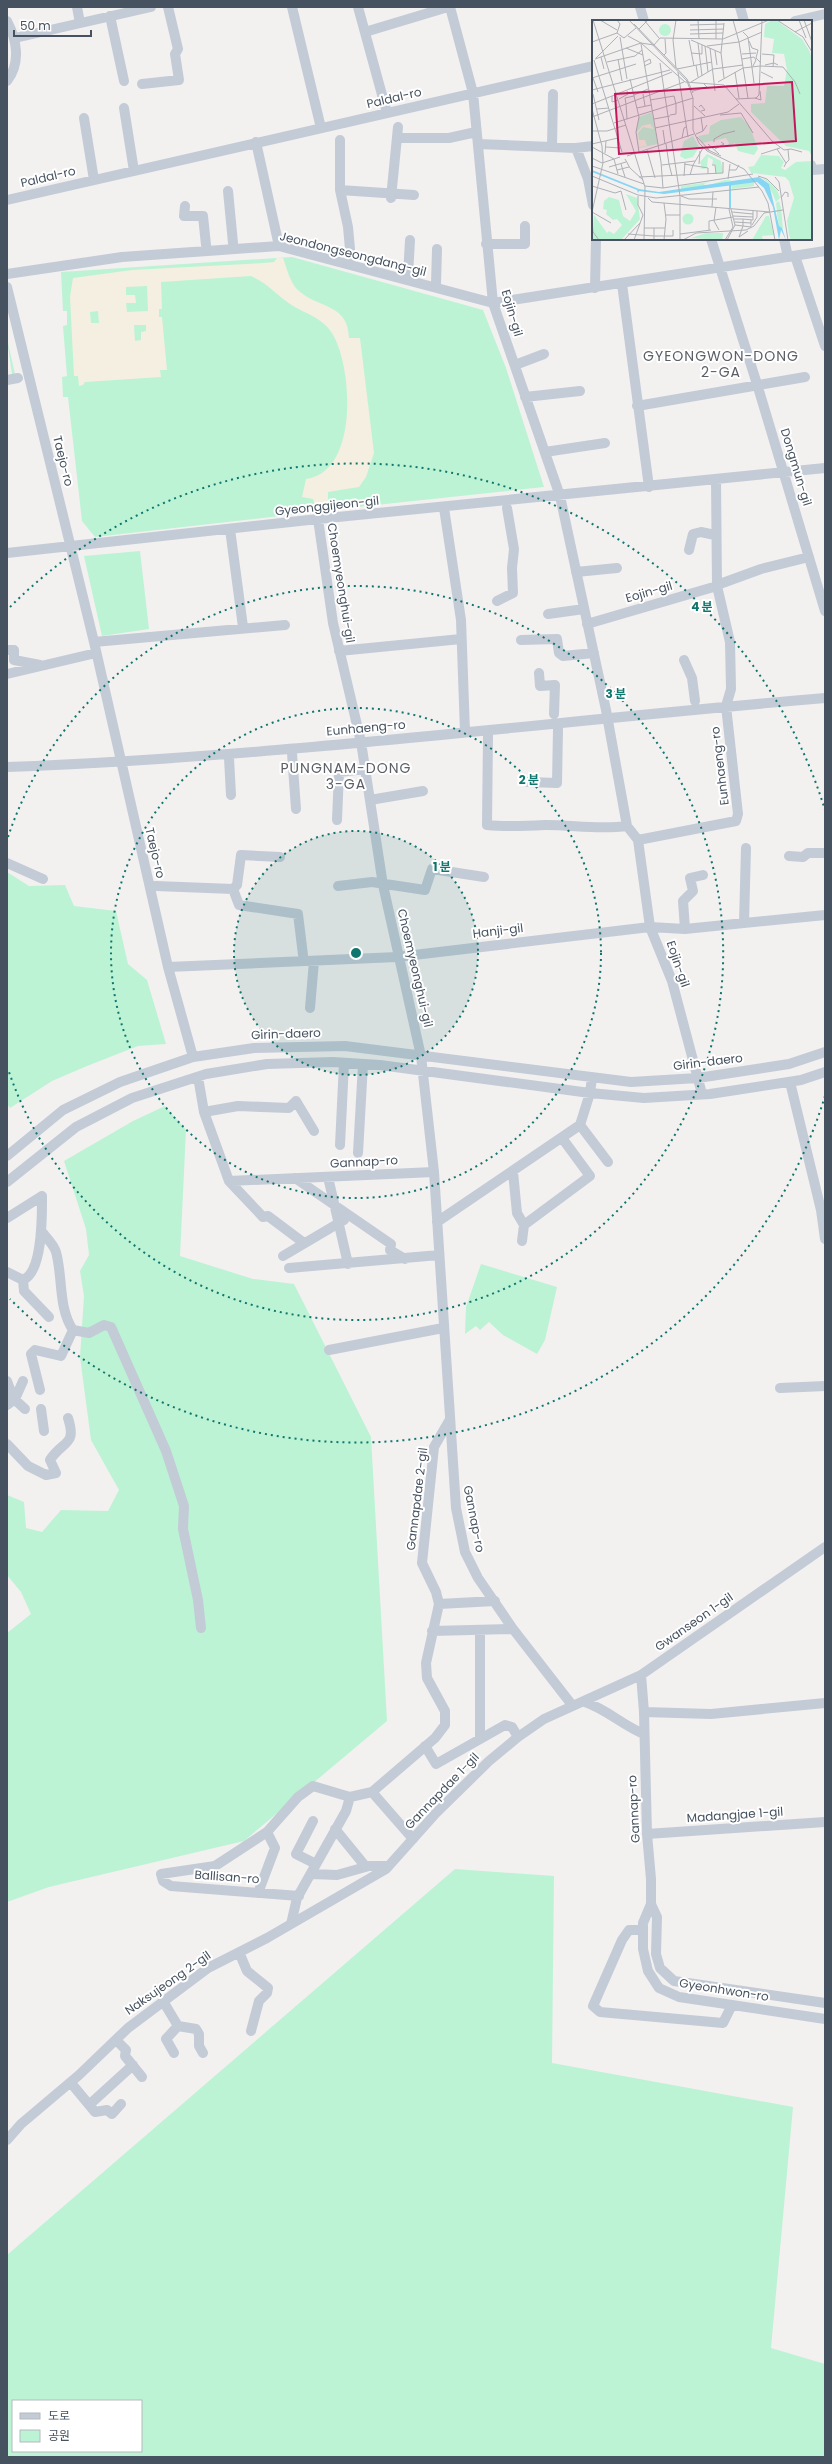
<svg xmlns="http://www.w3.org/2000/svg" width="832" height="2464" font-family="Poppins,'Noto Sans KR',sans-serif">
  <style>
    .green { fill: #bcf3d4; fill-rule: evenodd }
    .sand { fill: #f4efe0; fill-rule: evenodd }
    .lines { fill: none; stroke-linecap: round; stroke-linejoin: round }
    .minor { stroke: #c3cbd6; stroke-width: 10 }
    .ring { fill: none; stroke: #0f766e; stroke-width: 2; stroke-dasharray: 2 4 }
    .labels { text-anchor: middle; stroke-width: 4; stroke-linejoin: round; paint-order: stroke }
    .street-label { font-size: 12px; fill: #46525f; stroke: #fff }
    .quarter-label { font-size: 14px; letter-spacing: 1px; fill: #5c6066; stroke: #fff }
    .inset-river { fill: none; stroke: #86d6f3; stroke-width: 2 }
    .inset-road { fill: none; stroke: #aeb1b6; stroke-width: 1 }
    .view { fill: #c2185b; fill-opacity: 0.15; stroke: #c2185b; stroke-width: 2 }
    .inset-edge { fill: none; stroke: #46525f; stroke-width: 2 }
    .centre { fill: #0f766e; stroke: #fff; stroke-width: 2 }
    .ring-label { font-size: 12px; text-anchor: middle; font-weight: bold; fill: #0f766e; stroke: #fff; stroke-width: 4; stroke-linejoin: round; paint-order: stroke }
  </style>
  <rect width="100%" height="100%" fill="#f3f0f0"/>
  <path class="green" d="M 292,257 L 483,310 L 506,368 L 544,487 L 338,509 C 325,503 317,503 306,513 L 95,537 L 82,521 L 68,397 L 63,397 L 62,377 L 67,376 L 63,326 L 67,325 L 67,311 L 63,311 L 61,272 Z
    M 7,339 L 15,374 L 12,374 Z
    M 140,551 L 149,629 L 102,636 L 84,556 Z
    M 7,872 L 29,886 L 65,885 L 74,906 L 116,911 L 128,964 L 147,980 L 166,1044 L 138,1046 L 87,1066 L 52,1081 L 10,1108 L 7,1104 Z
    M 165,1106 L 186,1130 L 180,1256 L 253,1279 L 294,1284 L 371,1437 L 387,1721 L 244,1841 L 49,1887 L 7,1902 L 7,1633 L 31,1614 L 21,1592 L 7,1575 L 7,1495 L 24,1502 L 26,1528 L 42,1532 L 61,1510 L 108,1511 L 119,1490 L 91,1440 L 80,1357 L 84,1296 L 80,1271 L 89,1255 L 86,1229 L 64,1161 L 133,1121 Z
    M 481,1264 L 557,1287 L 545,1340 L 537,1354 L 503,1335 L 489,1322 L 480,1330 L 476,1326 L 465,1334 L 466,1307 Z
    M 455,1869 L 554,1876 L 552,2063 L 793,2107 L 771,2348 L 825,2364 L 825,2457 L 7,2457 L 7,2255 ZM 13,2401 L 141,2401 L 141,2451 L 13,2451 Z"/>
  <path class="sand" d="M 277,258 L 283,258 C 287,268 290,284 299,291 C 319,309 348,303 349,338 L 360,338 L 374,453 L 366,477 L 359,487 L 328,492 L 328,504 L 315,505 L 313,499 L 302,497 L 306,479 C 359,472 353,367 332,333 C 322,317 305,314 290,304 C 276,294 267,283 251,276 L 161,282 L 162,309 L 159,309 L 159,317 L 162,317 L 167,370 L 160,370 L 161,377 L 85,382 L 83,385 L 79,386 L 78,376 L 74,376 L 70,297 L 73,278 L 132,270 L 264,263 L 274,262 ZM 147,286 L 148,311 L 127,312 L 126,303 L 136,303 L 135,295 L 126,295 L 126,287 ZM 98,311 L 99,323 L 91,323 L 90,312 ZM 134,325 L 146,325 L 146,331 L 141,332 L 141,340 L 135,341 Z"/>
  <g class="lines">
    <path class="minor" d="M 77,7 L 80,23
      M 292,7 L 321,128
      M 358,7 L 387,113
      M 450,7 L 473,93 L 493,303 L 560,496 L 606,710 L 627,826 L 638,840 L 650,927 L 672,981 L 702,1094
      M 640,7 L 644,21
      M 740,7 L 744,21
      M 110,16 L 124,81
      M 7,21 C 17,40 21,63 7,81
      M 795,21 L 825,14
      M 365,32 L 448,7
      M 15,38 L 151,7
      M 142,84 L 179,80 L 175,54 L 178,49 L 168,7
      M 124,108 L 134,171
      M 84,118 L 94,180
      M 397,138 L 449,138 L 476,132
      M 340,140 L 340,190 L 348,227 L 351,260
      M 256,142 L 279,246
      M 478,144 L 576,148 L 593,146
      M 552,147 L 553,94
      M 576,148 L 588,179 L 593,205
      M 811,165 L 812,170 L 825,169
      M 340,190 L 414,195
      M 228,191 L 233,243
      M 391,198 L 398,127
      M 7,200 L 593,66
      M 185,206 L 184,216 L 203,216 L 206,245
      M 711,239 L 757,384 L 825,611
      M 784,239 L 788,257
      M 486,244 L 525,244 L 525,226
      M 795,256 L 825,346
      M 7,274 L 122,257 L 279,246 L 493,303 L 825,251
      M 408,276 L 410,240
      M 436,284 L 437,249
      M 622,284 L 649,487
      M 7,287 L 94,642 L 168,967 L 193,1057
      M 595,288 L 596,239
      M 515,365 L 544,354
      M 7,380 L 18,378
      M 525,397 L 580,391
      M 637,406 L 805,377
      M 545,452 L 605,443
      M 444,508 L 461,620 L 465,732
      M 318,519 L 333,623 L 361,742 L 383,885 L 421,1056 L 434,1172 L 456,1508 L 465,1552 L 478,1578 L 513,1629 L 572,1705
      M 230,529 L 243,627
      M 689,550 L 693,534 L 701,532 L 715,535
      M 7,553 L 318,519 L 825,468
      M 576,572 L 617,568
      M 717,585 L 761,569 L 809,557
      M 497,601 L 513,593 L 512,568 L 514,549 L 507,508
      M 548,614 L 584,609
      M 587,624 L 717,586
      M 521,640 L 557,639 L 559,653 L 563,656 L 594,653
      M 94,642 L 285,625
      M 7,650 L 14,650 L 14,660 L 40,665
      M 339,651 L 461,639
      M 684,660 L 692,678 L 695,701
      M 539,673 L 540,686 L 555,685 L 554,714
      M 7,674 L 96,653
      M 488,735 L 487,825 C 507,827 526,826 546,825 C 574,825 599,830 627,826
      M 292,753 L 296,809
      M 229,758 L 231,795
      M 7,767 C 280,757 552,721 825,698
      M 528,782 L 557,783 L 558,729
      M 370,800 L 423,791
      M 337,820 L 339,772 L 365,769
      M 638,840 L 736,821 L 738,814 L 726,706 L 731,689 L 730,642 L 717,586 L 716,480
      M 789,856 L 803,857 L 808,853 L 825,853
      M 7,863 L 43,879
      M 156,886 L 233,889 L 239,905 L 298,914 L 303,955
      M 338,886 L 372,882 L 425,890 L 432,869 L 484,877
      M 233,889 L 237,885 L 241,855 L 280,857
      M 744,923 L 746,848
      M 685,929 L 683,901 L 693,891 L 690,878 L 703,875
      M 168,967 L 397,957 L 650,927 L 685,929 L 825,915
      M 310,1008 L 314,961
      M 198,1077 L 204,1112 L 229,1181 L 263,1217 L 268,1216 L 304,1243
      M 790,1082 L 821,1210 L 825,1239
      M 204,1112 L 238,1106 L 289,1108 L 296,1101 L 314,1131
      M 580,1125 L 608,1162
      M 340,1145 L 344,1063
      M 358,1153 L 363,1064
      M 7,1156 L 63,1110 L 120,1082 L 193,1057 L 254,1048 L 345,1046 L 631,1082 L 698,1078 L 789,1064 L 825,1052
      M 513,1172 L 517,1213 L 524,1225 L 590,1176 L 562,1138
      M 328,1177 L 348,1264
      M 295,1178 L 391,1244 L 390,1250 L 405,1259
      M 229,1181 L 434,1172
      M 7,1182 L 76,1127 L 132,1098 L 206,1074 L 267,1064 L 333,1062 L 380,1065 L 590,1093 L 644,1098 L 710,1094 L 801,1080 L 825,1072
      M 7,1218 L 42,1196
      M 437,1222 L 580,1125 L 590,1093 L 592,1078
      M 42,1232 C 47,1238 54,1245 56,1252 C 63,1277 58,1308 73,1330
      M 522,1241 L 524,1225
      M 283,1256 L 344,1220
      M 289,1268 L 439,1255
      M 7,1272 L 23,1280
      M 23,1280 C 43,1272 42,1215 42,1196
      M 23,1280 L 24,1291 L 49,1317
      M 73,1330 L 89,1333 L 104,1325 L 111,1327 L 166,1451 L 184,1506 L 183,1529 L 198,1600 L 201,1628
      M 329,1350 L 443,1328
      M 7,1381 L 13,1398 L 25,1409
      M 780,1388 L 825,1386
      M 40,1390 L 31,1354 L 35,1350 L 61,1356 L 73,1330
      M 7,1405 L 15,1399 L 23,1381
      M 41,1409 L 44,1431
      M 7,1444 L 28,1466 L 46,1475 L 56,1473 L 50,1460 C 63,1440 77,1446 68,1418
      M 439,1604 L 495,1601
      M 432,1631 L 513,1629
      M 480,1631 L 480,1739
      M 641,1675 L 644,1712 L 647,1834 L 651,1879 L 651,1904 L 643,1923 L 643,1949 L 648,1971 L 659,1988 L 679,1997 L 825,2019
      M 585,1702 C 608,1710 622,1725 644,1734
      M 644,1712 L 711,1714 L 825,1703
      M 425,1746 L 436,1764 L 505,1725 L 512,1727 L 518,1737
      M 372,1792 L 413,1839
      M 313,1821 L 296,1854 L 316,1864
      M 335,1829 L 366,1867
      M 647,1834 L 825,1822
      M 312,1874 L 337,1875 L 369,1866 L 388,1866
      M 258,1893 L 275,1848 L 267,1832
      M 299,1896 L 171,1886 L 163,1881 L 161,1874 L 215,1866 L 267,1832 L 298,1797 L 313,1786 L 350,1797 L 372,1792 L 435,1738 L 445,1725 L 445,1711 L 427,1678 L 426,1663 L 439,1604 L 436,1592 L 422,1563 L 434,1447 L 449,1421
      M 651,1904 L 657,1917 L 656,1954 L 660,1968 L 674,1981 L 825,2003
      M 291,1924 L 297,1898 L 346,1811 L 350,1797
      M 643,1930 L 629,1930 L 622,1940 L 593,2006 L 600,2012 L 723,2023 L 732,2005
      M 239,1952 L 247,1971 L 268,1988 L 267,1993 L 259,2001 L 251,2031
      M 163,2001 L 178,2026 L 196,2029 L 199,2034 L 199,2046 L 203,2053
      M 116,2040 L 126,2050 L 125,2056 L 142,2077
      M 174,2053 L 166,2039 L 178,2026
      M 71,2083 L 95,2112 L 107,2110 L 112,2114 L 121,2104
      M 89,2105 L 133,2065
      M 7,2140 L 21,2124 L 79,2075 L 128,2028 L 208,1968 L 267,1938 L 386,1869 L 436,1813 L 489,1761 L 518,1737 L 544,1719 L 641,1675 L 825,1547"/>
  </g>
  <circle cx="356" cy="953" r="122" fill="#0f766e" fill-opacity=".12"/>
  <g class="ring">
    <circle cx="356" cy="953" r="122"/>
    <circle cx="356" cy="953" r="245"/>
    <path d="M8 837A367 367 0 1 1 8 1069"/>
    <path d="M825 1096A490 490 0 0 1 10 1299M10 607A490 490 0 0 1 825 810"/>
  </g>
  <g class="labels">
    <g class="street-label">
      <text transform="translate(394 98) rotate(-13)" y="4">Paldal-ro</text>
      <text transform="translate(48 177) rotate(-13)" y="4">Paldal-ro</text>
      <text transform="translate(353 254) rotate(14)" y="4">Jeondongseongdang-gil</text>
      <text transform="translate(512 313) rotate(74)" y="4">Eojin-gil</text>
      <text transform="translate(63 461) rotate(76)" y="4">Taejo-ro</text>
      <text transform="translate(796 467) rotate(73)" y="4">Dongmun-gil</text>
      <text transform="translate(327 506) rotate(-6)" y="4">Gyeonggijeon-gil</text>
      <text transform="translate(341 583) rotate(81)" y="4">Choemyeonghui-gil</text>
      <text transform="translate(649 592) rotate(-16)" y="4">Eojin-gil</text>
      <text transform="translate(366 728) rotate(-5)" y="4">Eunhaeng-ro</text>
      <text transform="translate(720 766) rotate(-97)" y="4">Eunhaeng-ro</text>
      <text transform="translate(155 853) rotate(77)" y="4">Taejo-ro</text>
      <text transform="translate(498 931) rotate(-7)" y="4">Hanji-gil</text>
      <text transform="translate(678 964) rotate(71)" y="4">Eojin-gil</text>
      <text transform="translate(415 968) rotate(77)" y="4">Choemyeonghui-gil</text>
      <text transform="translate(286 1034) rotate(-2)" y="4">Girin-daero</text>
      <text transform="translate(708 1062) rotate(-7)" y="4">Girin-daero</text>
      <text transform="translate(364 1162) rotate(-3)" y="4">Gannap-ro</text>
      <text transform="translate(417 1499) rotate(-83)" y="4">Gannapdae 2-gil</text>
      <text transform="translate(474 1519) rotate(79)" y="4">Gannap-ro</text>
      <text transform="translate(694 1622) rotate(-35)" y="4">Gwanseon 1-gil</text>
      <text transform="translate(442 1791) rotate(-46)" y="4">Gannapdae 1-gil</text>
      <text transform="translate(634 1809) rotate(-93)" y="4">Gannap-ro</text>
      <text transform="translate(735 1815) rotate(-4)" y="4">Madangjae 1-gil</text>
      <text transform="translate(227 1877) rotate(4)" y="4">Ballisan-ro</text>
      <text transform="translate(168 1983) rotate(-35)" y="4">Naksujeong 2-gil</text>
      <text transform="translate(724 1990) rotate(9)" y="4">Gyeonhwon-ro</text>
    </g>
    <g class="quarter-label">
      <text x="721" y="361">GYEONGWON-DONG<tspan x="721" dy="16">2-GA</tspan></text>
      <text x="346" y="773">PUNGNAM-DONG<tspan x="346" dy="16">3-GA</tspan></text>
    </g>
  </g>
  <g transform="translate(592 20)">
    <rect width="220" height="220" fill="#f3f0f0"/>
    <path d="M 180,0 L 184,0 L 210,19 L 218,32 L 220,41 L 220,136 L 217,131 L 194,126 L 159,92 L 159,84 L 173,83 L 175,66 L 192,66 L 195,50 L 192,34 L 180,33 L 182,19 L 172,17 L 173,4 ZM67 10a6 6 0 1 1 12 0a6 6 0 1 1-12 0ZM 60,92 L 66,124 L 47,128 L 44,111 L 47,97 ZM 149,97 L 158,107 L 166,129 L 162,135 L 146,131 L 143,123 L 135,127 L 137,123 L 134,118 L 110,123 L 106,116 L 117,114 L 118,106 L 129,100 ZM 101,116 L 107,127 L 101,137 L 93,139 L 88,136 L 91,124 L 92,121 ZM 115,134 L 129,141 L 131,153 L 124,153 L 123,144 L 120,145 L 121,140 L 116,137 L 115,147 L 112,149 L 107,148 L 110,148 L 108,142 ZM 169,135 L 187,136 L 192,142 L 189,148 L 193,150 L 204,142 L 220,141 L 220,220 L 199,220 L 197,215 L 195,201 L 202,178 L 197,161 L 193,157 L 159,153 L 156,147 L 162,146 ZM 170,158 L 175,160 L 185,170 L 188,178 L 184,182 L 176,163 ZM 133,160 L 140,160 L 121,166 L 89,169 L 89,166 L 118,162 L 112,164 L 114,166 ZM 156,162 L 162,162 L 162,166 L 140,169 L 139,165 ZM 34,174 L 45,178 L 48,199 L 29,220 L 0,220 L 2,195 L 15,213 L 17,211 L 22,214 L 30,205 L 25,199 L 21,200 L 14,194 L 15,190 L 11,189 L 12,181 L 17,177 L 27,180 L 31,196 L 38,201 L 44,191 ZM 187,181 L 189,188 L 191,209 L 187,206 L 185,193 L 184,183 ZM90.5 199a5.5 5.5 0 1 1 11 0a5.5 5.5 0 1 1-11 0ZM 174,196 L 177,196 L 182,215 L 170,216 L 171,220 L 160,220 ZM 114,213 L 131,213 L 131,215 L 130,220 L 99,218 Z" fill="#bcf3d4"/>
    <path d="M 58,104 L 62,109 L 51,107 L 46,113 L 47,120 L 53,120 L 55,126 L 47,127 L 45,112 L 50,106 Z" fill="#f4efe0"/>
    <path d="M 0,150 L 47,169 L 67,172 L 167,157 L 177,164 L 187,206 L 190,208 L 194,220 L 189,210 L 187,220 L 181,187 L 172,168 L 165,162 L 72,174 L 47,171 L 46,173 L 45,170 L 0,152 Z" fill="#86d6f3"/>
    <path class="inset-river" d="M 138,188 L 138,163"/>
    <path class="inset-road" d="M 1,0 L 53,167 L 52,220M 8,0 L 25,10M 37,0 L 95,61 L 101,78 L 101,110 L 107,123 L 115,131 L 152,149 L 170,171 L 176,183 L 183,220M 52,0 L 67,18M 84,0 L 81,20 L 84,48M 106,0 L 107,19M 124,0 L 124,19M 141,0 L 147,22 L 156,78M 185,0 L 211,17 L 220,32M 207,0 L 214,18M 212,0 L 220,22M 42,4 L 95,59 L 101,73M 98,5 L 132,4M 47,9 L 56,0M 98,10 L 132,9M 151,12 L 156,17 L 162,63M 203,12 L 220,3M 25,13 L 32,18 L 44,8M 25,13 L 28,4 L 25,0M 98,14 L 131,13M 36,16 L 49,23 L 93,62 L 132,65 L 180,121 L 192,130 L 199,129 L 210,132M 28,17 L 35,59M 68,18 L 131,19 L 177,0M 97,20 L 102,46M 99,20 L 129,33M 157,21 L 160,28 L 166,30 L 164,38 L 169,43M 0,22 L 25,13M 106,23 L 110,56M 49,24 L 69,142 L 71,168M 113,26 L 116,52M 115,26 L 147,22 L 170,12M 34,28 L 51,35M 118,28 L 123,71M 123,31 L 125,45M 99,33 L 110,34 L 110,25M 150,34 L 164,33M 170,34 L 182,35 L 181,47M 72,35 L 74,33 L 73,19M 9,37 L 12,49M 4,38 L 26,16M 3,39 L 49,23 L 62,25 L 68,18M 26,39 L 30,61M 150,39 L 162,37 L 164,40 L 161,46M 2,40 L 30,132M 15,42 L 43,36 L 50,30M 52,42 L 58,39 L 59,43 L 52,46M 68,43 L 88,176 L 88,220M 104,45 L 106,57M 173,45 L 182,43 L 186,45M 85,49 L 120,42M 86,52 L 96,117M 143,52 L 147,78M 169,52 L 181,58M 0,58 L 44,44M 1,58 L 6,72M 132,58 L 129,33 L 132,3M 38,59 L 47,97 L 44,112 L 47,132M 99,62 L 121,49 L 151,45M 126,62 L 151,48 L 168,46 L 191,47 L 203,62 L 208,74M 134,66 L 167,64M 0,70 L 78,50M 101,71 L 115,67 L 112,64M 1,74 L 7,100M 51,74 L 53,86M 42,75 L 56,69M 20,76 L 20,82 L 26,80M 163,78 L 169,80 L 168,71M 27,79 L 36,74 L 35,71M 144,79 L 164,78 L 167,75 L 170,0M 58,80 L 82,76 L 84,84M 0,84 L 80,52M 34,84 L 33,78 L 42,76M 34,84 L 35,99M 102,86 L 113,96M 107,87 L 109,85 L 113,90 L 109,91M 45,88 L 59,85M 0,89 L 10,126 L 11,143 L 0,192M 5,89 L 17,88M 78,95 L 84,94 L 84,84M 128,95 L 149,93 L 161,113M 0,97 L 92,62M 109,97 L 111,111M 62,99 L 78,96M 22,103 L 101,78M 63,108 L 136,92 L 147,84M 71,110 L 73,124M 0,111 L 15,111 L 34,105M 104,114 L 111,111 L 115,105M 105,117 L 118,131M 90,118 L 92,108 L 94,107M 122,122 L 122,119 L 131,114 L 143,111M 0,124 L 26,118M 74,124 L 77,144M 116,124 L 127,134M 0,127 L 22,139M 14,127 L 29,128M 114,129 L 129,136M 123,129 L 132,124 L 129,122M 185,129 L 194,143 L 192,147M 55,130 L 63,158M 13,133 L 14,121M 169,134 L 188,128M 35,136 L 102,114M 0,138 L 10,143 L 28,137M 22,139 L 26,154M 33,139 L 38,148 L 51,160M 194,143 L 197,140 L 196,130M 29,144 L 33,157M 77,144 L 80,156M 92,144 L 116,148 L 116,154M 107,144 L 108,131M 70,145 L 103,141M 120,145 L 123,145 L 124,154M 0,146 L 52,164M 17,147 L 34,142M 25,150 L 37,147M 137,150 L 144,150 L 147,145M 98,155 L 101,145 L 111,128M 0,156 L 46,175 L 64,178 L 167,167M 92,156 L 93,143M 166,156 L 175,159 L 187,171M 47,157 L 131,153 L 131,142M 183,157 L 187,162 L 196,220M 136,159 L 138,144M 0,166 L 23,173 L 29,171 L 34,190M 53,166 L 71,168 L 161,154M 89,176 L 97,179 L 125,179M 56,178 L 60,182 L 178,192M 189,178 L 193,172 L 196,173 L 196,177M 120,187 L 121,172M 124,187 L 122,201 L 127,210M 0,192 L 19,203M 140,192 L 161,194 L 161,190M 74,195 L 88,195M 141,196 L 161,197 L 161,194M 142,199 L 151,199 L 151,206 L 159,207 L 159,200M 151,199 L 161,200 L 161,197M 143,202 L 159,203M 0,203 L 1,212 L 7,220M 143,205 L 151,206 L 147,217 L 156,211M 160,205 L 165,197 L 165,191M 52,208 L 73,208M 62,208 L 62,216 L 81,216 L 81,210M 117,210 L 117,201 L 141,197M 36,214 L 62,216 L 62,220M 88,214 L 119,210M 32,220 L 48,203M 42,220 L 51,195 L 46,185 L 46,176M 72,220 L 74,199 L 72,183M 91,220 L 104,213 L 154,210 L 162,206 L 172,193 L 191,190M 133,220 L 141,207 L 137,189M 135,220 L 143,205 L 139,189"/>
    <path class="view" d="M 200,62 L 204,121 L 27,134 L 23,74 Z"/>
    <rect width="220" height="220" class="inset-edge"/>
  </g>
  <circle cx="356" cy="953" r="6" class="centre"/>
  <g class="ring-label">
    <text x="702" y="611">4 분</text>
    <text x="616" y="698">3 분</text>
    <text x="529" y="784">2 분</text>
    <text x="442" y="871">1 분</text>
  </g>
  <rect width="832" height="2464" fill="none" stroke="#46525f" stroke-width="16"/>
  <rect x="12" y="2400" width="130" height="52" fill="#ffffff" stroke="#b5babf"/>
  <rect x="20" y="2413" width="20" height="6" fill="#c3cbd6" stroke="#b5babf"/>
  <text x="48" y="2420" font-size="12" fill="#46525f">도로</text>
  <rect x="20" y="2430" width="20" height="12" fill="#bcf3d4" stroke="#b5babf"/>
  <text x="48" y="2440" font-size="12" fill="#46525f">공원</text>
  <path d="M14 30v6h77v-6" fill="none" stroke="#46525f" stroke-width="2"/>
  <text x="20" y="30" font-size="12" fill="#46525f" stroke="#ffffff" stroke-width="3" paint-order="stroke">50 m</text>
</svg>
